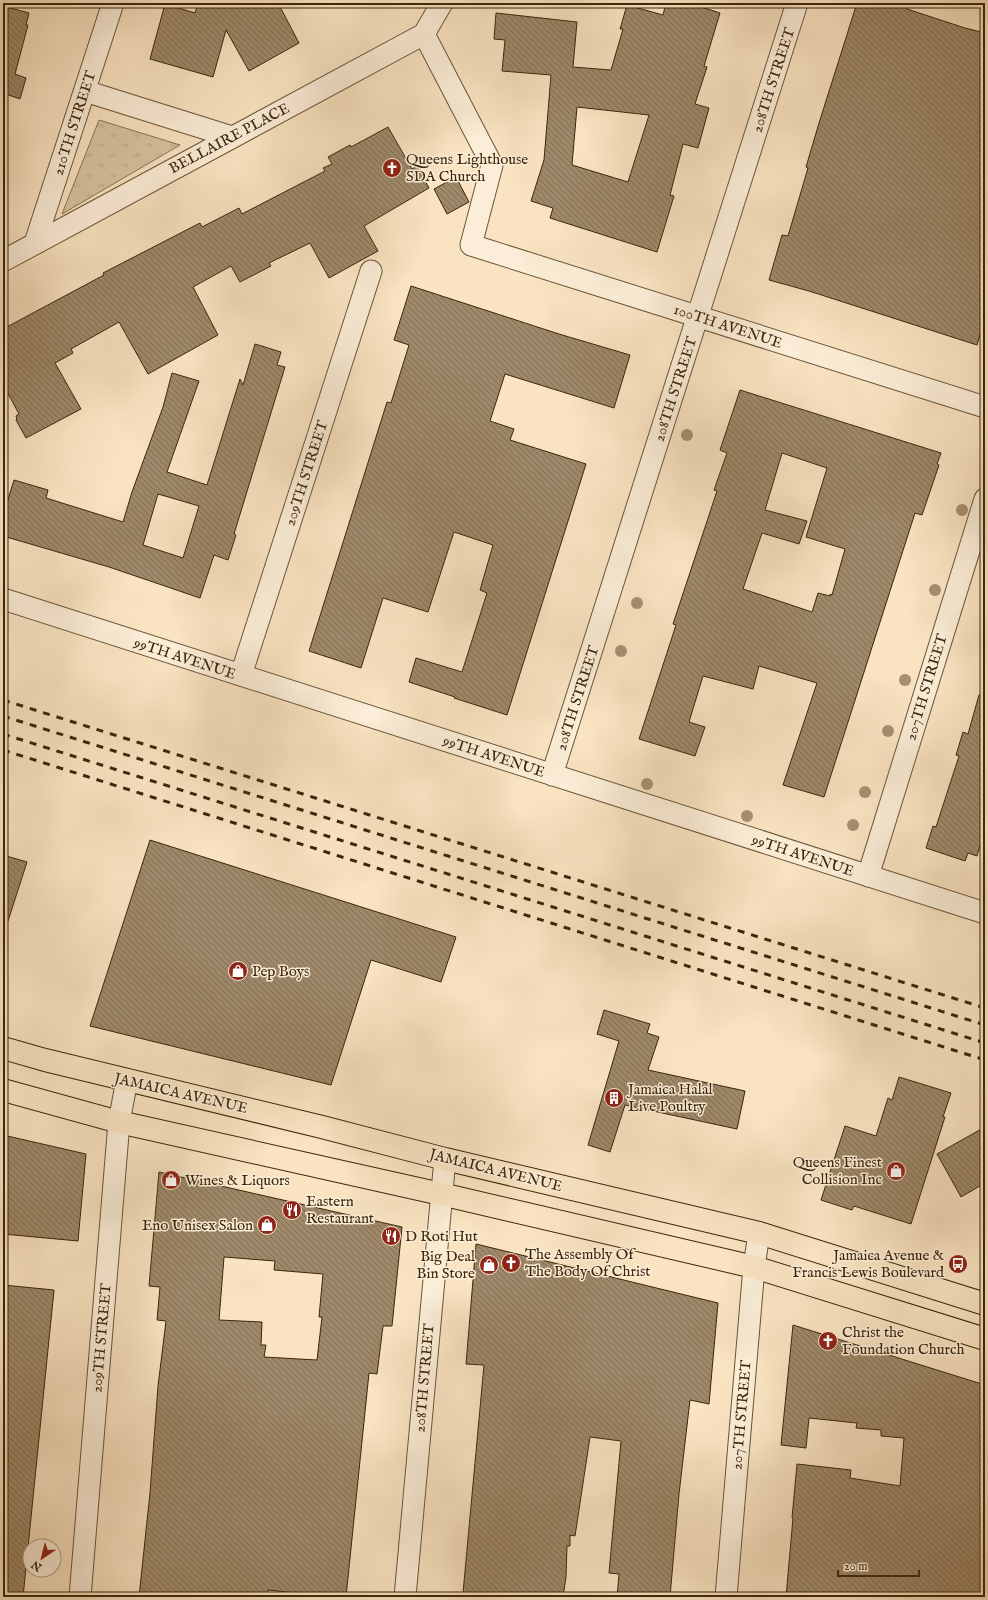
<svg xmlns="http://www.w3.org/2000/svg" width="988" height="1600" font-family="'IM FELL English',serif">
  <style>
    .grass { fill: url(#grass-tufts); stroke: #8a7456 }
    .building { fill: url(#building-back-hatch); stroke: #3b260a; fill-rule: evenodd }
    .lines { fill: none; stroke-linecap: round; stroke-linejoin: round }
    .minor-casing { stroke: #6a5538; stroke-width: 23 }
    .primary-casing { stroke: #3b260a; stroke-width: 24 }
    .minor { stroke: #fbedd7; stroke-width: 21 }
    .primary { stroke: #f9e3c1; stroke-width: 22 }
    .rail { stroke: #3b260a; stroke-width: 3; stroke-dasharray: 7 7; stroke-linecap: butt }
    .tree { fill: #a69071 }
    .labels { text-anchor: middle; stroke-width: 3; stroke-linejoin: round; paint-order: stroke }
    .street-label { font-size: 15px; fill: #3b260a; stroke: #fbedd7 }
    .poi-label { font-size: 15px; fill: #3b260a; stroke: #fbedd7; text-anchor: start }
  </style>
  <defs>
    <pattern id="grass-tufts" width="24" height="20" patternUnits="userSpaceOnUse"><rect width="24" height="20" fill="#d9c3a2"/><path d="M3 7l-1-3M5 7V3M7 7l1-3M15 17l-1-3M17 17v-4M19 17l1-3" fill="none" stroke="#bba78a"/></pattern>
    <pattern id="building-back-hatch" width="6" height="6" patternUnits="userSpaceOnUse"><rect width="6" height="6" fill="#9e8869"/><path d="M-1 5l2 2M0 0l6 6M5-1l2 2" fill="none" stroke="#826f55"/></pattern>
  </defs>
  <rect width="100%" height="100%" fill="#f9e3c1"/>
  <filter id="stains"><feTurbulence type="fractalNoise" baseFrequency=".005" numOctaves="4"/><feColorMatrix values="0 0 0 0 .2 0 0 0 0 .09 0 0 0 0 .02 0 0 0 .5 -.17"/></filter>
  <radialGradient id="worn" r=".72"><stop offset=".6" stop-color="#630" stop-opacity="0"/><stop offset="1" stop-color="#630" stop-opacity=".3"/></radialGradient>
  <path class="grass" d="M 99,120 L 180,145 L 62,214 Z"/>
  <path class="building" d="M 198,3 L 278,3 L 299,43 L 249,71 L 226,30 L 213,77 L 150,59 L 165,4 L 195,13 Z
    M 666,3 L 689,3 L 720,13 L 704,66 L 707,67 L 695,104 L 709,108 L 698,148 L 683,144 L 670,195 L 674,196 L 657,252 L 550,218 L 553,208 L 531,201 L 544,160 L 551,75 L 502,71 L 505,40 L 494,39 L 496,13 L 577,22 L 573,67 L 611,70 L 623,29 L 620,29 L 627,5 L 663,15 ZM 577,107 L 649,115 L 628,182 L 572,165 Z
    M 857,3 L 909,3 L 907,9 L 965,28 L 985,33 L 985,317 L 977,345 L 809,291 L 769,280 L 782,235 L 788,236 L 808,168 L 806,167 L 819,123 Z
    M 3,6 L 29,13 L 26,25 L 28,25 L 15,74 L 26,78 L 20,99 L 3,93 Z
    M 388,127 L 412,169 L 417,166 L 429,188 L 364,226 L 378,251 L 329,278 L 310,243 L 269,263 L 271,266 L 240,282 L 231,266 L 193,287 L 218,335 L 148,374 L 119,322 L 71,349 L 73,353 L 55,363 L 81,409 L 26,438 L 16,420 L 17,419 L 16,416 L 19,414 L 3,384 L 3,329 L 104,275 L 103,273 L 200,223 L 202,227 L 239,208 L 242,214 L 325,171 L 323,168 L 332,164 L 328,157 L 350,145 L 351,147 Z
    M 456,177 L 469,202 L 447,214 L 434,189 Z
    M 411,286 L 559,334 L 630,355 L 614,408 L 505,374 L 490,421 L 514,429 L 510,440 L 586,464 L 507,715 L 454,698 L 455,697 L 409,682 L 416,658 L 462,672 L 487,593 L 480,590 L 493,545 L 454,532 L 428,612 L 383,598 L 361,668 L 309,651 L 387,402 L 391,403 L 409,345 L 394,340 Z
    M 255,344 L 281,352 L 277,365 L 285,367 L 234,534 L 236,535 L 228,560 L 214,555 L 200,598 L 109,567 L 3,536 L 3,516 L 14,480 L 48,490 L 46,498 L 123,522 L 132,492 L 163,407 L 172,373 L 199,381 L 167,472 L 207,485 L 240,379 L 243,385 ZM 158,494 L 199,506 L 183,558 L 143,545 Z
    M 740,390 L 941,453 L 937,464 L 939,465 L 922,515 L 915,513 L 824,797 L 783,785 L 817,683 L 759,666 L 753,689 L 703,676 L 689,722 L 705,727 L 695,756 L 639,739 L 676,625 L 673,624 L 717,491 L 714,490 L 727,453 L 720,450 ZM 782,453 L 827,468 L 806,537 L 845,549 L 832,595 L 830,594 L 830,596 L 818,593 L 812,612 L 743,589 L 762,533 L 799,544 L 807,521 L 765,510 Z
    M 979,695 L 985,696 L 985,843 L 981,842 L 977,856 L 968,853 L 965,861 L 926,848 L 933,826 L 936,827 L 959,756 L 956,755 L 963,732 L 968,734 Z
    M 150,840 L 456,937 L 441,982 L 371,960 L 331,1085 L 90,1026 Z
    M 3,855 L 27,862 L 8,921 L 3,920 Z
    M 604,1010 L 650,1024 L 647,1033 L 659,1037 L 648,1070 L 745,1091 L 737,1129 L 625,1105 L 610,1152 L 588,1145 L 619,1041 L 597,1034 Z
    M 899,1077 L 951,1093 L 943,1117 L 945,1117 L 911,1224 L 854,1206 L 852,1210 L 821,1200 L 845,1126 L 876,1136 L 888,1098 L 892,1100 Z
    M 985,1127 L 985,1183 L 961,1197 L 937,1154 Z
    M 3,1135 L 86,1154 L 78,1241 L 3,1234 Z
    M 159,1172 L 402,1227 L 392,1326 L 383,1326 L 377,1374 L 369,1373 L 346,1597 L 331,1597 L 268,1590 L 268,1597 L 217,1593 L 217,1597 L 139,1597 L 150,1493 L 158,1386 L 166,1321 L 157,1320 L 160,1287 L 149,1286 ZM 224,1257 L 275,1261 L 274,1270 L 323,1274 L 319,1317 L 322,1317 L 317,1360 L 264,1357 L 266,1345 L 261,1345 L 262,1322 L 219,1320 Z
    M 476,1244 L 718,1303 L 709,1404 L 690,1400 L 679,1494 L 670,1597 L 617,1597 L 619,1574 L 609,1573 L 621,1441 L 590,1437 L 575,1536 L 570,1535 L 570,1546 L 567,1546 L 566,1577 L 563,1597 L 483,1597 L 472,1596 L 471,1594 L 463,1593 L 484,1365 L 466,1364 Z
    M 3,1285 L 54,1290 L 23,1597 L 3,1597 Z
    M 793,1325 L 985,1385 L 985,1597 L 786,1597 L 793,1518 L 792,1518 L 797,1464 L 851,1470 L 850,1478 L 900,1486 L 904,1438 L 881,1436 L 881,1430 L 856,1428 L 857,1423 L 809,1418 L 806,1448 L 781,1445 Z"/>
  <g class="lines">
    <defs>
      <path id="minor" d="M 424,34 L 492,165 L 471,245 L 985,407
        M 85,91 L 232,137
        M 35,243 L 113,3
        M 3,261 L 424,34 L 442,3
        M 3,599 L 985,913
        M 241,675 L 371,271
        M 552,775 L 797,3
        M 868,876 L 985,499
        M 80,1597 L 119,1122 L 127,1080
        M 405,1597 L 445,1159
        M 726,1597 L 754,1267 L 759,1233"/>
      <path id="primary" d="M 3,1048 L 45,1060 L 322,1127 L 445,1159 L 759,1233 L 985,1304
        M 3,1090 L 119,1122 L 441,1194 L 754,1267 L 985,1339"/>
    </defs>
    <use href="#minor" class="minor-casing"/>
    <use href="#primary" class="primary-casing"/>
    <use href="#minor" class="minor"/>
    <use href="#primary" class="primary"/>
    <path class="rail" d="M 3,700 L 985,1008
      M 3,716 L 985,1025
      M 3,734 L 985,1043
      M 3,750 L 985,1060"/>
  </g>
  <g class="tree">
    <circle cx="687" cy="435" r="6"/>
    <circle cx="962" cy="510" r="6"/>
    <circle cx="935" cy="590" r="6"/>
    <circle cx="637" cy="603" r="6"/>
    <circle cx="621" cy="651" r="6"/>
    <circle cx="905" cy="680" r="6"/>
    <circle cx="888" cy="731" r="6"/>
    <circle cx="647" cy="784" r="6"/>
    <circle cx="865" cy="792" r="6"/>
    <circle cx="747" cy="816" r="6"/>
    <circle cx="853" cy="825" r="6"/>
  </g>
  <defs>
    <symbol id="church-disc" viewBox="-11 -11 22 22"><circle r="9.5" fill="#8f2418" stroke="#fbedd7"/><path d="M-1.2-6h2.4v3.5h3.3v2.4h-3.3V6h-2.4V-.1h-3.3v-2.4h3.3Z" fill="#fff"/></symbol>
    <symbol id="shop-disc" viewBox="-11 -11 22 22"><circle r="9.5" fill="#8f2418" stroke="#fbedd7"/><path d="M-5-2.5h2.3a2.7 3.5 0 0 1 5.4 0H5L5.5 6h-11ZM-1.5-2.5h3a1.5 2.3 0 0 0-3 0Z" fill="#fff"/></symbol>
    <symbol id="building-disc" viewBox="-11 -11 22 22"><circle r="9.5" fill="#8f2418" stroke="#fbedd7"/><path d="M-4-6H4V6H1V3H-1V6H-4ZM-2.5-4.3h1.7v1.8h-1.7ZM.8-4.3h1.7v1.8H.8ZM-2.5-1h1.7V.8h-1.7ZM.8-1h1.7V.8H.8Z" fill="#fff"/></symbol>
    <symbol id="restaurant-disc" viewBox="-11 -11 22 22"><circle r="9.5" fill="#8f2418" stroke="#fbedd7"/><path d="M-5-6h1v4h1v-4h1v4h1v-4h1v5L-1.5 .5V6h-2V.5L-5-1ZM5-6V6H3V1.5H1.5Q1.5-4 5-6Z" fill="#fff"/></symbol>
    <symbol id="bus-disc" viewBox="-11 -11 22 22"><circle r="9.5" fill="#8f2418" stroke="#fbedd7"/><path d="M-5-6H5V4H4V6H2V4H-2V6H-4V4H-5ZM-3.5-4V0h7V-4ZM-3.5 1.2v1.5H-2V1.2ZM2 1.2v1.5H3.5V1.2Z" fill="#fff"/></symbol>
  </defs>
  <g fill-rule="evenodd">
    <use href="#church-disc" x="381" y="157" width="22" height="22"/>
    <use href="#shop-disc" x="227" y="960" width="22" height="22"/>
    <use href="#building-disc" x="603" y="1087" width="22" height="22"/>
    <use href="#shop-disc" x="885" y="1160" width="22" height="22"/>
    <use href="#shop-disc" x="160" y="1169" width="22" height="22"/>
    <use href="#restaurant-disc" x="281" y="1199" width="22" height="22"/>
    <use href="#shop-disc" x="256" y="1214" width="22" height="22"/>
    <use href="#restaurant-disc" x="380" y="1225" width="22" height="22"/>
    <use href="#church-disc" x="500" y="1252" width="22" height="22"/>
    <use href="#bus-disc" x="947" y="1253" width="22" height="22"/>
    <use href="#shop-disc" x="478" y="1254" width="22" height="22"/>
    <use href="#church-disc" x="817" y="1330" width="22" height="22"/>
  </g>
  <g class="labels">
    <g class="street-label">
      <text transform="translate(773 80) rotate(-72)" y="5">208TH STREET</text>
      <text transform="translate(74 123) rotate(-72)" y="5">210TH STREET</text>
      <text transform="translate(229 138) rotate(-28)" y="5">BELLAIRE PLACE</text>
      <text transform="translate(728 326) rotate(18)" y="5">100TH AVENUE</text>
      <text transform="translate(675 389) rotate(-72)" y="5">208TH STREET</text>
      <text transform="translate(306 473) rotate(-72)" y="5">209TH STREET</text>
      <text transform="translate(185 658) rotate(18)" y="5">99TH AVENUE</text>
      <text transform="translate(926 687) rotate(-73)" y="5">207TH STREET</text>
      <text transform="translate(577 698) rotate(-72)" y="5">208TH STREET</text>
      <text transform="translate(494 756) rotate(18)" y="5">99TH AVENUE</text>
      <text transform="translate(803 855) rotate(18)" y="5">99TH AVENUE</text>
      <text transform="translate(181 1093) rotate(13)" y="5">JAMAICA AVENUE</text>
      <text transform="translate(496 1170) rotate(14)" y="5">JAMAICA AVENUE</text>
      <text transform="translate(101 1338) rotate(-85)" y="5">209TH STREET</text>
      <text transform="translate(424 1378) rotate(-85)" y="5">208TH STREET</text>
      <text transform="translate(741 1415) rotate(-85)" y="5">207TH STREET</text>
    </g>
    <g class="poi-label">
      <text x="406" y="164">Queens Lighthouse<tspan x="406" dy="17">SDA Church</tspan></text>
      <text x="252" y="976">Pep Boys</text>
      <text x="628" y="1094">Jamaica Halal<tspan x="628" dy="17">Live Poultry</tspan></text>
      <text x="882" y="1167" text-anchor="end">Queens Finest<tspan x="882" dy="17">Collision Inc</tspan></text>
      <text x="185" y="1185">Wines &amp; Liquors</text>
      <text x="306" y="1206">Eastern<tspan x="306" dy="17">Restaurant</tspan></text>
      <text x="253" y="1230" text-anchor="end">Eno Unisex Salon</text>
      <text x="405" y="1241">D Roti Hut</text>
      <text x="525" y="1259">The Assembly Of<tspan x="525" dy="17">The Body Of Christ</tspan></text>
      <text x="944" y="1260" text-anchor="end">Jamaica Avenue &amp;<tspan x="944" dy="17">Francis Lewis Boulevard</tspan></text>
      <text x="475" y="1261" text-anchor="end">Big Deal<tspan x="475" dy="17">Bin Store</tspan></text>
      <text x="842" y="1337">Christ the<tspan x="842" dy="17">Foundation Church</tspan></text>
    </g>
  </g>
  <rect width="988" height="1600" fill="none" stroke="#f9e3c1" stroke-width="16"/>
  <rect x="4" y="4" width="980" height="1592" fill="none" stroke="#3b260a" stroke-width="2"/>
  <rect x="8" y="8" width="972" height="1584" fill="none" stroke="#3b260a"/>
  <g transform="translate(42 1558) rotate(215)"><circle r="19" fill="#fbedd7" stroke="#ae9d85"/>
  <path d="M0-3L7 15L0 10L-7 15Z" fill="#8f2418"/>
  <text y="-6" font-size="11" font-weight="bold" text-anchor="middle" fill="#3b260a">N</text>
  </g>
  <path d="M838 1570v6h81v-6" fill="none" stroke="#3b260a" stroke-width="2"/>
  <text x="844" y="1570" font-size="12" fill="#3b260a" stroke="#fbedd7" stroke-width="3" paint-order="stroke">20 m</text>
  <rect width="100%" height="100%" filter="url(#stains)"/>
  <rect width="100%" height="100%" fill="url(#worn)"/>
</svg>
